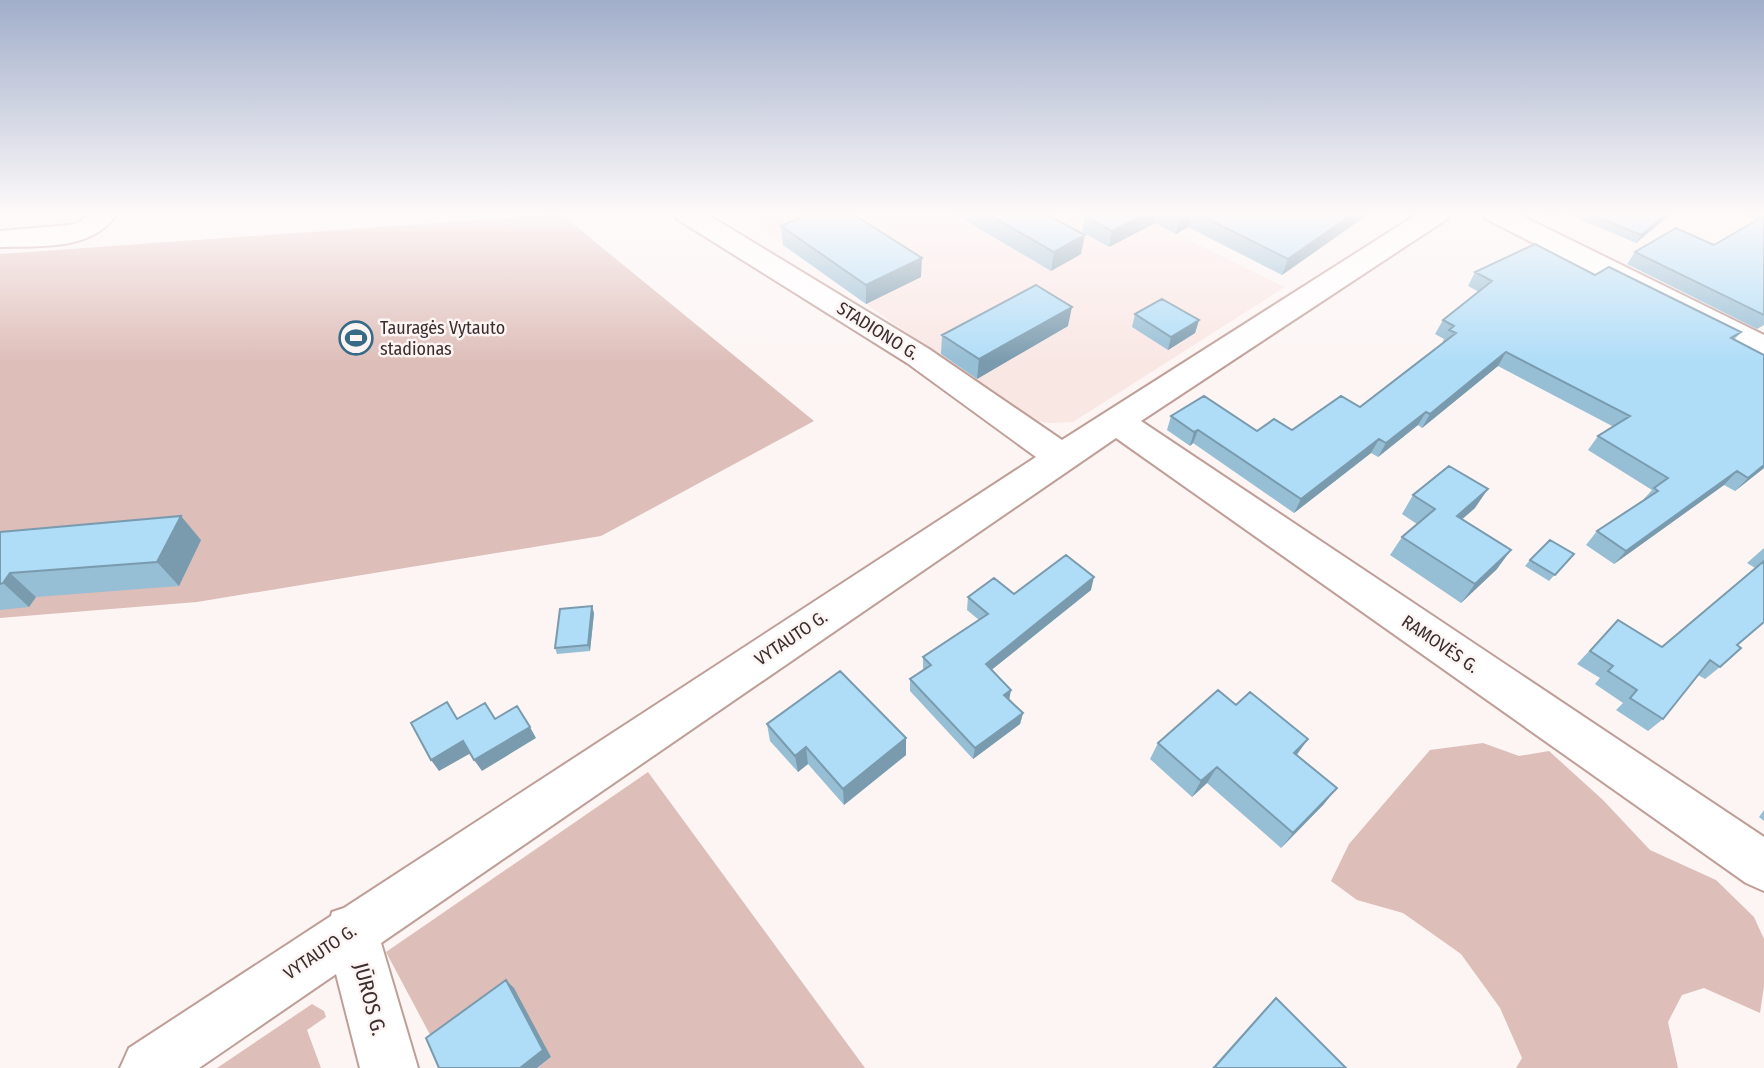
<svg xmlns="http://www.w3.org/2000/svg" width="1764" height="1068" font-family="'Fira Sans Condensed',sans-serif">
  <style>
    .built { fill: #f9e7e4 }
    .green { fill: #debeb9 }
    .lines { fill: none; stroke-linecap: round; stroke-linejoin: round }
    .minor-casing { stroke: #bf9e98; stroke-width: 4 }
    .minor { fill: #fff; fill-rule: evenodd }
    .wall { fill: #96bed5 }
    .shaded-wall { fill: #7a9bae }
    .building { fill: #afddf8; stroke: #7a9bae; stroke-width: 2 }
    .labels { text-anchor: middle; stroke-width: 5; stroke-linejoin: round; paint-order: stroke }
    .poi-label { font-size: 18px; fill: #3b2e2c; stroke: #fcf5f4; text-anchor: start }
    .street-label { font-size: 18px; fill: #3b2e2c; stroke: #fcf5f4 }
    .near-street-label { font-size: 21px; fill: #3b2e2c; stroke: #fcf5f4 }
  </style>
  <rect width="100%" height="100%" fill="#fcf5f4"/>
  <path class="built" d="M 740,213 L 1178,213 L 1197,222 L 1177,234 L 1285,287 L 1073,422 L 1049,423 L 1026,419 Z"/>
  <path class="green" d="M 561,214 L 814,421 L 601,536 L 197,602 L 0,618 L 0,254 Z
    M 1483,743 L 1519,756 L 1549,751 L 1603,800 L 1650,850 L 1716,880 L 1754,917 L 1764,939 L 1764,986 L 1760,1013 L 1704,988 L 1682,995 L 1668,1022 L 1678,1068 L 1516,1068 L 1522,1058 L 1500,1008 L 1461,954 L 1403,913 L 1357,900 L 1331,881 L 1349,844 L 1430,750 Z
    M 648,772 L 865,1068 L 537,1068 L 551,1057 L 436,1046 L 386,952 Z
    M 312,1004 L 324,1011 L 326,1017 L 307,1030 L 321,1068 L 217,1068 Z"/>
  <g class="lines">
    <defs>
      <path id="minor" d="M 90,213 L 117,213 C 94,251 39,246 0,247 L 0,231 L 69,225 L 78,223 Z
        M 673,213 L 705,213 L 929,349 L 1062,440 L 1419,213 L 1450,213 L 1447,219 L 1141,421 L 1764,837 L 1764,891 L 1746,883 L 1116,438 L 381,943 L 418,1068 L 360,1068 L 336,974 L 199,1068 L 120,1068 L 129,1048 L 331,916 L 332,912 L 344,908 L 1036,457 L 907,363 L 677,219 Z
        M 1482,213 L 1516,213 L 1764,335 L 1764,358 L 1753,355 L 1486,219 Z"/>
    </defs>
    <use href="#minor" class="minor-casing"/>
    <use href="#minor" class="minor"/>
  </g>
  <path class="wall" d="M 953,213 L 1044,213 L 1081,254 L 1051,271 Z
    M 1091,213 L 1370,213 L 1282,275 L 1188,227 L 1176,234 L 1155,223 L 1109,247 L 1082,232 L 1085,216 Z
    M 1543,213 L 1559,213 L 1553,217 Z
    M 1565,213 L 1672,213 L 1636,243 Z
    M 1738,213 L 1764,213 L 1764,325 L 1757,329 L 1627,264 L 1635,252 L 1714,245 L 1756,220 Z
    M 781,226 L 921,277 L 866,304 L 783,245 Z
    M 1475,272 L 1595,275 L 1741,332 L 1734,340 L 1764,355 L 1764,468 L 1735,491 L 1724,485 L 1614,564 L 1586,545 L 1597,531 L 1642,501 L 1652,490 L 1588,450 L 1598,436 L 1614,427 L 1498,366 L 1422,428 L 1418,425 L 1378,457 L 1371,453 L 1294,513 L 1193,443 L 1190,446 L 1167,430 L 1171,416 L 1257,431 L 1292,430 L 1360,407 L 1442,344 L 1444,339 L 1435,334 L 1443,320 L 1479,292 L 1468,286 Z
    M 1135,314 L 1199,320 L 1195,333 L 1168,350 L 1132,327 Z
    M 1068,326 L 977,379 L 941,354 L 942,335 Z
    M 1413,495 L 1475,508 L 1462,519 L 1497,569 L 1461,603 L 1390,555 L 1402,537 L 1417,524 L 1402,514 Z
    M 0,532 L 201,540 L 179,586 L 36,597 L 29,607 L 0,610 Z
    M 1764,548 L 1764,622 L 1737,645 L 1720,667 L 1705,679 L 1698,675 L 1663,719 L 1648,731 L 1616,710 L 1623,703 L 1595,684 L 1600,678 L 1577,664 L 1618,620 L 1662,647 L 1755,568 L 1747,563 Z
    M 1574,554 L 1549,581 L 1525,566 L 1530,560 Z
    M 1091,590 L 991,670 L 1009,699 L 1023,713 L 1020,724 L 973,759 L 910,691 L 910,679 L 923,670 L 923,657 L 979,620 L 967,610 L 968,597 Z
    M 594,613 L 590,651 L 557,654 L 555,648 Z
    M 1236,705 L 1308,739 L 1297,755 L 1324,804 L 1281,848 L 1207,783 L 1192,797 L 1150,759 L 1158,743 Z
    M 767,724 L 906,755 L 844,805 L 808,764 L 798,772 L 770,741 Z
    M 1764,810 L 1764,821 L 1759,817 Z
    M 1276,998 L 1346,1068 L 1212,1068 L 1264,1010 Z"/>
  <path class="shaded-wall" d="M 1148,213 L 1157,213 L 1155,223 L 1109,247 L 1112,231 Z
    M 1190,213 L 1192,213 L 1188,227 L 1176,234 L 1180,218 Z
    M 1354,213 L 1370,213 L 1282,275 L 1288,259 Z
    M 1668,213 L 1672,213 L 1636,243 L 1641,235 Z
    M 1085,235 L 1081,254 L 1051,271 L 1054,252 Z
    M 922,258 L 921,277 L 866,304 L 866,285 Z
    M 1072,307 L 1068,326 L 977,379 L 979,359 Z
    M 1199,320 L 1195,333 L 1168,350 L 1171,337 Z
    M 1506,352 L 1498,366 L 1422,428 L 1430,414 Z
    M 1426,412 L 1418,425 L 1378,457 L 1386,443 Z
    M 1198,430 L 1193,443 L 1190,446 L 1194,432 Z
    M 1379,439 L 1371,453 L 1294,513 L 1301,499 Z
    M 1764,465 L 1764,468 L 1735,491 L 1748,478 Z
    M 1737,471 L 1724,485 L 1614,564 L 1626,551 Z
    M 1488,489 L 1475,508 L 1444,535 L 1457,516 Z
    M 181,516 L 201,540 L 179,586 L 157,562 Z
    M 1511,550 L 1497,569 L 1461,603 L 1475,584 Z
    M 10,573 L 36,597 L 29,607 L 3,583 Z
    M 1094,577 L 1091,590 L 984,676 L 986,664 Z
    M 592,606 L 594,613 L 590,651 L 588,645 Z
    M 1011,690 L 1009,701 L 1004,695 Z
    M 1023,713 L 1020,724 L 973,759 L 975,748 Z
    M 530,727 L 536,738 L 482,771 L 474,760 Z
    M 906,738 L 906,755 L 844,805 L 843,789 Z
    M 1308,739 L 1296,755 L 1294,753 Z
    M 463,741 L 471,753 L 439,771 L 431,760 Z
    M 806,747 L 808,764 L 798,772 L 795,756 Z
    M 1217,767 L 1207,783 L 1192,797 L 1201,781 Z
    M 1337,788 L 1324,804 L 1281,848 L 1293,833 Z
    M 506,980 L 514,988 L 551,1057 L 537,1068 L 520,1068 Z"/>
  <path class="building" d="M 812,213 L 851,213 L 922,258 L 866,285 L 781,226 Z
    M 986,213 L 1044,213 L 1085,235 L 1054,252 Z
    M 1091,213 L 1148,213 L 1112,231 L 1085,216 Z
    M 1170,213 L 1190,213 L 1180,218 Z
    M 1196,213 L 1354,213 L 1288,259 Z
    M 1588,213 L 1668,213 L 1641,235 Z
    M 1764,216 L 1764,315 L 1635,252 L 1676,228 L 1714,245 Z
    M 1535,244 L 1595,275 L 1609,267 L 1741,332 L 1731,338 L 1764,355 L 1764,465 L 1748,478 L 1737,471 L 1626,551 L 1597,531 L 1658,491 L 1654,488 L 1668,478 L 1598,436 L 1630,416 L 1506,352 L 1430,414 L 1426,412 L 1386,443 L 1379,439 L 1301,499 L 1198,430 L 1194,432 L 1171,416 L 1204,396 L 1257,431 L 1274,419 L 1292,430 L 1341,396 L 1360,407 L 1456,333 L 1449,330 L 1454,326 L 1443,320 L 1492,281 L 1475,272 Z
    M 1036,285 L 1072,307 L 979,359 L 942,335 Z
    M 1162,299 L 1199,320 L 1171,337 L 1135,314 Z
    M 1449,466 L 1488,489 L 1457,516 L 1511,550 L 1475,584 L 1402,537 L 1435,509 L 1413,495 Z
    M 181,516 L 157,562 L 10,573 L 3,583 L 0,584 L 0,532 Z
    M 1550,540 L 1574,554 L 1555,575 L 1530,560 Z
    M 1066,555 L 1094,577 L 986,664 L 1011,690 L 1004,695 L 1023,713 L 975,748 L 910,679 L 931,665 L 923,657 L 988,614 L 968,597 L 994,578 L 1014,594 Z
    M 1764,561 L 1764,622 L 1737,645 L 1741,648 L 1720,667 L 1710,660 L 1663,719 L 1630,698 L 1637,690 L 1608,671 L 1613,666 L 1590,651 L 1618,620 L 1662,647 Z
    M 592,606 L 588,645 L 555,648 L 560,609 Z
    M 840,671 L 906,738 L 843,789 L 806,747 L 795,756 L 767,724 Z
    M 1218,690 L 1236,705 L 1250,692 L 1308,739 L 1294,753 L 1337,788 L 1293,833 L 1217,767 L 1201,781 L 1158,743 Z
    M 447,702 L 457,719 L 485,703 L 495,719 L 517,706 L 530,727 L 474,760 L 463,741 L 431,760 L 411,723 Z
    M 506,980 L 543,1050 L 520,1068 L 439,1068 L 426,1038 Z
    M 1276,998 L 1346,1068 L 1214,1068 Z"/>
  <linearGradient id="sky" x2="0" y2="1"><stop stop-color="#a1aeca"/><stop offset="0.59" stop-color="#fefafa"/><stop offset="1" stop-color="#fefafa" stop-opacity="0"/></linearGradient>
  <rect width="1764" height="362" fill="url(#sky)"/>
  <defs>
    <symbol id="stadium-ring" viewBox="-11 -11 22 22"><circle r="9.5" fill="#fcf5f4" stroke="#366a87" stroke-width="1.5"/><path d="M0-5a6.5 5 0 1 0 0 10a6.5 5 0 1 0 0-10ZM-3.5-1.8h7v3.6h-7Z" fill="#366a87"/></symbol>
  </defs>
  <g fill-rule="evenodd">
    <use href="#stadium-ring" x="337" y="319" width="38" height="38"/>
  </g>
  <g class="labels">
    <g class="poi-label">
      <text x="380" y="334">Tauragės Vytauto<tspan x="380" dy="21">stadionas</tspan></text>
    </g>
    <g class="street-label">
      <text transform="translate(878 331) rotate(32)" y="6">STADIONO G.</text>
      <text transform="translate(791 638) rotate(-34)" y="6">VYTAUTO G.</text>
      <text transform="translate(1440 644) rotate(34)" y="6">RAMOVĖS G.</text>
      <text transform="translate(320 952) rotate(-34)" y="6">VYTAUTO G.</text>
    </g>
    <g class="near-street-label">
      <text transform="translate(370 999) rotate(75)" y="7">JŪROS G.</text>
    </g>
  </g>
</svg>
